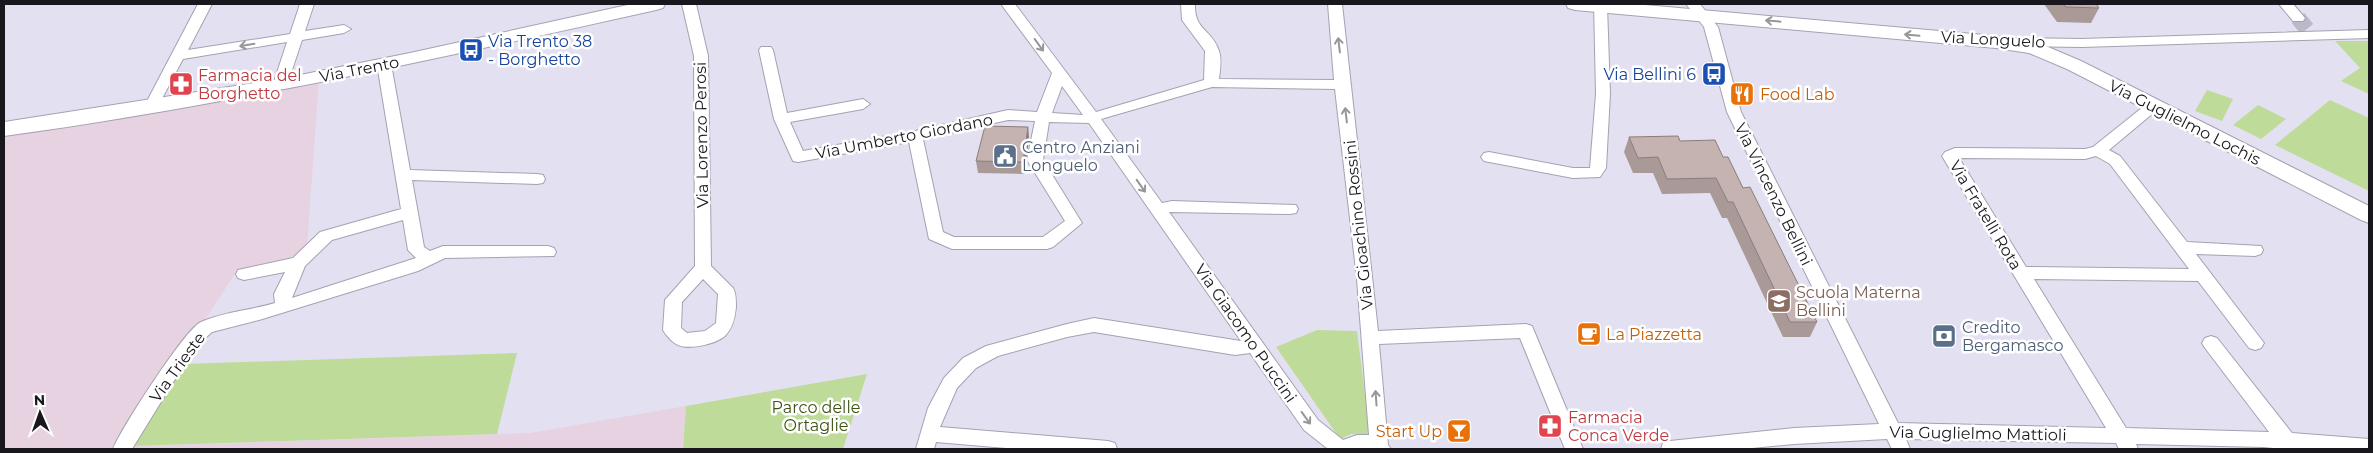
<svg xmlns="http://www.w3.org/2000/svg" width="2373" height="453" font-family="Montserrat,sans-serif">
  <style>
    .industrial { fill: #e7d2e1 }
    .green { fill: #bfdb99 }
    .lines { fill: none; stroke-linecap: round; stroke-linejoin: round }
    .street-tunnel { stroke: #bab9c7; stroke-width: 16; stroke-dasharray: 16 8; stroke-linecap: butt }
    .street-casing { stroke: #a4a2b1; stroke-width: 2 }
    .secondary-casing { stroke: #a4a2b1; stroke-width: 2 }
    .street { fill: #fff; fill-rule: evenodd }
    .secondary { fill: #fff; fill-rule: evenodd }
    .wall { fill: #a99a98 }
    .shaded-wall { fill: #8a7d7c }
    .building { fill: #c5b3b1; stroke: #8a7d7c }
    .oneway { stroke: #979799 }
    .labels { text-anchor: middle; stroke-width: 5; stroke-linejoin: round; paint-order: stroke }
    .street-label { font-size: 16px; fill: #18171d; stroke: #fff }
    .transit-label { font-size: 16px; fill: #164399; stroke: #fff; text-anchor: start }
    .health-label { font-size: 16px; fill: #be3a42; stroke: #fff; text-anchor: start }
    .food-label { font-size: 16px; fill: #c56008; stroke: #fff; text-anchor: start }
    .service-label { font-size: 16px; fill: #4e5e75; stroke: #fff; text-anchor: start }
    .education-label { font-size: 16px; fill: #785e54; stroke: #fff; text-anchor: start }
    .park-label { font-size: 16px; fill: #3d5315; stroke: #fff }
  </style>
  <rect width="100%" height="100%" fill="#e3e1f1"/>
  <path class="industrial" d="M 319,80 L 307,247 L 280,264 L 236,272 L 205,320 L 195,327 L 114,447 L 530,433 L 686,406 L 683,449 L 4,449 L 4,130 Z"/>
  <path class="green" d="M 2335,41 L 2369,41 L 2369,94 L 2341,81 L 2360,68 Z
    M 2207,90 L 2233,99 L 2222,121 L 2195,111 Z
    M 2330,100 L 2369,118 L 2369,191 L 2275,145 Z
    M 2258,105 L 2286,119 L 2261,139 L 2233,125 Z
    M 1317,330 L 1357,331 L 1370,435 L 1351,434 L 1340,439 L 1276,347 Z
    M 517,353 L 497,434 L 132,446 L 184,364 Z
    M 867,374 L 843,449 L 683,449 L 686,406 Z"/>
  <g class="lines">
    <path class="street-tunnel" d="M 2298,18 L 2307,29"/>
    <defs>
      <path id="street" d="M 198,4 L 212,4 L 188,50 L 290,34 L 300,4 L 314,4 L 305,31 L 344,25 L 351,29 L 344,33 L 302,40 L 287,85 L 280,89 L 273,85 L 287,42 L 183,59 L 157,108 L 147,108 L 145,105 Z
        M 682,4 L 696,4 L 708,56 L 711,266 L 733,288 C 736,293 736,300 736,307 C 735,317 733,328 725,336 C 716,344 687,351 676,344 C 671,341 666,335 663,330 L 665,300 L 695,266 L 694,56 ZM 703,279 L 718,294 L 716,323 L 705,331 L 687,333 L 681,328 L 682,302 Z
        M 1001,4 L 1015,4 L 1096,112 L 1204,80 L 1205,51 L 1182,20 L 1181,4 L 1195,4 C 1194,31 1212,29 1219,51 C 1222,60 1220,70 1219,79 L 1334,80 L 1328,4 L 1342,4 L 1378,331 L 1526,324 L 1532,326 L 1583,449 L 1565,449 L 1520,338 L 1379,344 L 1388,445 L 1391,449 L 1328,449 L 1304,430 L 1250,353 L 1235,355 L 1094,332 L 1067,337 L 998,356 L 976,368 L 957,388 L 940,427 L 1108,441 L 1115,443 L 1117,449 L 1019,449 L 936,442 L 934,449 L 916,449 L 928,408 L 944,378 L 963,358 L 986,346 L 1067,324 L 1094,318 L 1241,341 L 1089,123 L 1049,122 L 1043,160 L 1082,223 L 1053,247 L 1047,249 L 952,249 L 929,239 L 909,142 L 798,162 L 793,161 L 774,119 L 759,50 L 761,47 L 771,47 L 773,50 L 787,113 L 863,99 L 870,104 L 863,109 L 790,122 L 803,151 L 915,131 L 1008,110 L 1037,112 L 1052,73 ZM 1062,86 L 1083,115 L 1052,113 ZM 1212,87 L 1335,89 L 1357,279 L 1369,435 L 1357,435 L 1343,440 L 1318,420 L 1169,212 L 1290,214 L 1296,213 L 1298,209 L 1296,205 L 1172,201 L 1162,203 L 1101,119 ZM 1008,120 L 1035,121 L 1027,160 L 1065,221 L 1043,237 L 954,237 L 943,232 L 923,139 Z
        M 1594,4 L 1607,5 L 1610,94 L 1606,168 L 1600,177 L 1573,178 L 1484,161 L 1481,157 L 1484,153 L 1489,152 L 1573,168 L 1590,168 L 1596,94 Z
        M 1686,4 L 1700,4 L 1718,27 L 1741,112 L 1898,423 L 2106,428 L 1942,156 L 1945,152 L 1955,148 L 2085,149 L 2093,147 L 2148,103 L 2153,101 L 2160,106 L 2158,109 L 2109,150 L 2120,156 L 2187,242 L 2261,246 L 2263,250 L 2261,254 L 2255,256 L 2196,254 L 2264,343 L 2261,348 L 2255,350 L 2249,348 L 2198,281 L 2034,279 L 2126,428 L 2269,432 L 2205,348 L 2202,343 L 2205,338 L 2211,336 L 2217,338 L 2292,433 L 2369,439 L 2369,449 L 2282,449 L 2264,447 L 2136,444 L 2138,449 L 2119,449 L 2116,443 L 1906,439 L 1910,449 L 1892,449 L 1887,439 L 1794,444 L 1742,449 L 1661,449 L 1663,443 L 1670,441 L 1794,428 L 1879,424 L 1727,112 L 1704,27 ZM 2096,156 L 2110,164 L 2189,269 L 2026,267 L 1959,158 L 2085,159 Z
        M 2279,4 L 2293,4 L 2305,18 L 2303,21 L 2293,21 Z
        M 2369,30 L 2369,38 L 2082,47 L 2009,46 L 2002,42 L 2009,38 L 2082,39 Z
        M 384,60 L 391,64 L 410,170 L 537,174 L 543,175 L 545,179 L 543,183 L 537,184 L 412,180 L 424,247 L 430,251 L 443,246 L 548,246 L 554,248 L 556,252 L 554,256 L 445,258 L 418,271 L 259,320 L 212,332 L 201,342 L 180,371 L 132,449 L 113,449 C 121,429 185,329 201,322 C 223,312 252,310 275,303 L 274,294 L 285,272 L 244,280 L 238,278 L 236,274 L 238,270 L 293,258 L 320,232 L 401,209 L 377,64 ZM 403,220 L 408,250 L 416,258 L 292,298 L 305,266 L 332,240 Z"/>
      <path id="secondary" d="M 632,4 L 665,4 L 663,8 L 656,10 C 440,58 224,106 4,136 L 4,122 L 280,79 L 410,53 Z
        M 1566,4 L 1634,4 L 1996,36 L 2041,44 L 2081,61 L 2369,206 L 2369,223 L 2361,220 L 2067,69 L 2029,53 L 1996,48 L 1575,10 L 1568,8 Z"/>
    </defs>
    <use href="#street" class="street-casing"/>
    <use href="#secondary" class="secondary-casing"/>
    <use href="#street" class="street"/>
    <use href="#secondary" class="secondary"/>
  </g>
  <path class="wall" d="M 2044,4 L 2096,4 L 2099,8 L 2091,23 L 2057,22 Z
    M 1028,127 L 1029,139 L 1024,174 L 978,173 L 976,161 Z
    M 1629,137 L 1680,141 L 1723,157 L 1743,188 L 1817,322 L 1810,337 L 1783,337 L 1727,218 L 1722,218 L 1710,193 L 1662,194 L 1653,173 L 1633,173 L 1624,152 Z"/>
  <path class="shaded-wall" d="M 1028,127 L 1029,139 L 1024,174 L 1023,162 Z"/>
  <path class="building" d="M 2063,4 L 2096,4 L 2099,8 L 2066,7 Z
    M 985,126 L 1028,127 L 1023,162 L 976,161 Z
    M 1678,136 L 1680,141 L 1715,140 L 1723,157 L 1728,157 L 1743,188 L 1750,187 L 1817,322 L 1790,322 L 1733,202 L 1728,202 L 1716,178 L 1667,179 L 1658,157 L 1638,158 L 1629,137 Z"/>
  <defs><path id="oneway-shaft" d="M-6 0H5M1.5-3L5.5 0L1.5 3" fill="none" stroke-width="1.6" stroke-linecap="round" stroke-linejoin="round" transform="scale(1.25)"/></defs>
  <g class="oneway">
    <use href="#oneway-shaft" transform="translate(1773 21) rotate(-175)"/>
    <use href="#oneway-shaft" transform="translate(1912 35) rotate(-175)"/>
    <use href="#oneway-shaft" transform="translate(247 45) rotate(171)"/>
    <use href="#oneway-shaft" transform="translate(1039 45) rotate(54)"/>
    <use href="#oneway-shaft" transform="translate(1339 45) rotate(-97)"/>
    <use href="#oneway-shaft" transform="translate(1346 115) rotate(-97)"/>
    <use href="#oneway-shaft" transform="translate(1141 186) rotate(55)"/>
    <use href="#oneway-shaft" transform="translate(1376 398) rotate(-94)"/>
    <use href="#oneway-shaft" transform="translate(1306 418) rotate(54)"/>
  </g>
  <defs>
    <symbol id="bus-square" viewBox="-11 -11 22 22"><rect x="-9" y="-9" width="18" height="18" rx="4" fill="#1a4fb4" stroke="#fff"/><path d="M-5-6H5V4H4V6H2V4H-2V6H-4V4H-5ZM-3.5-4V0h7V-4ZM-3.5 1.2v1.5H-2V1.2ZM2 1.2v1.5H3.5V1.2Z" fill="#fff"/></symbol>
    <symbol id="pharmacy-square" viewBox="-11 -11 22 22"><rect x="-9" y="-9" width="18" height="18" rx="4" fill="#e0444e" stroke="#fff"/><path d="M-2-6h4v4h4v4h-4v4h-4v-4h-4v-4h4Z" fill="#fff"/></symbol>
    <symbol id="restaurant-square" viewBox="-11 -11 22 22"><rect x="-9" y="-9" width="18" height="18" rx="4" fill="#e8710a" stroke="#fff"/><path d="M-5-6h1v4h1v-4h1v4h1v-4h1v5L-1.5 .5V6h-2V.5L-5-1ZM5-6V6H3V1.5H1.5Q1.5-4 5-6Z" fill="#fff"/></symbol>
    <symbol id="civic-square" viewBox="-11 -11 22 22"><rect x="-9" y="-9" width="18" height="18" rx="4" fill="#5c6f8a" stroke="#fff"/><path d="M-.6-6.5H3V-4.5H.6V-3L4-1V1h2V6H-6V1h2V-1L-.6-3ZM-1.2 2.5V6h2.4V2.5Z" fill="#fff"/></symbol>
    <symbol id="school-square" viewBox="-11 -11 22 22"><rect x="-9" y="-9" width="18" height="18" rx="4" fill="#8d6e63" stroke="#fff"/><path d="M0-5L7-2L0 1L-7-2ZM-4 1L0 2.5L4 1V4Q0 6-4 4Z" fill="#fff"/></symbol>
    <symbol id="cafe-square" viewBox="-11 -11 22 22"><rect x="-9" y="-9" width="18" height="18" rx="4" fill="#e8710a" stroke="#fff"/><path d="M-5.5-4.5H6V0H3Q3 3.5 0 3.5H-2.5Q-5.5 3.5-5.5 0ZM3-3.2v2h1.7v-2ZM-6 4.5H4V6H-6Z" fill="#fff"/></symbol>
    <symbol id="bank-square" viewBox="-11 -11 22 22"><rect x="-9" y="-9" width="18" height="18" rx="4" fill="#5c6f8a" stroke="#fff"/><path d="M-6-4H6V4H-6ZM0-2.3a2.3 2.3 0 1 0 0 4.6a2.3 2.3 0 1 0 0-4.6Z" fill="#fff"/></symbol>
    <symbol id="bar-square" viewBox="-11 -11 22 22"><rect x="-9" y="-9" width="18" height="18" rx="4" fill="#e8710a" stroke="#fff"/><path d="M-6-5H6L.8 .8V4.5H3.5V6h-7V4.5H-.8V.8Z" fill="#fff"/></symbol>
  </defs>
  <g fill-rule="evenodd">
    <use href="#bus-square" x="457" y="36" width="28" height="28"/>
    <use href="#bus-square" x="1700" y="60" width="28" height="28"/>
    <use href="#pharmacy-square" x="167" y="70" width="28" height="28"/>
    <use href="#restaurant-square" x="1728" y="80" width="28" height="28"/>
    <use href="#civic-square" x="991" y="142" width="28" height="28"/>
    <use href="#school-square" x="1765" y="287" width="28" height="28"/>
    <use href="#cafe-square" x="1575" y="320" width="28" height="28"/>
    <use href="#bank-square" x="1930" y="322" width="28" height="28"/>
    <use href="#pharmacy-square" x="1536" y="412" width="28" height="28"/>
    <use href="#bar-square" x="1445" y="417" width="28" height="28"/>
  </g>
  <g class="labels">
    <g class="street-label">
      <text transform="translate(1993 39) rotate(3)" y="6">Via Longuelo</text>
      <text transform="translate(359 69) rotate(-11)" y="6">Via Trento</text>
      <text transform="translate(2185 122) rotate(27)" y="6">Via Guglielmo Lochis</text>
      <text transform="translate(701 135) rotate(-91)" y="6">Via Lorenzo Perosi</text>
      <text transform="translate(904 136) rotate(-11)" y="6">Via Umberto Giordano</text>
      <text transform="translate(1774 194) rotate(64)" y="6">Via Vincenzo Bellini</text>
      <text transform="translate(1986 215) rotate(59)" y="6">Via Fratelli Rota</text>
      <text transform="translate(1358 225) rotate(-96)" y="6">Via Gioachino Rossini</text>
      <text transform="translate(1246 333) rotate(55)" y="6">Via Giacomo Puccini</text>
      <text transform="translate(177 367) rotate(-54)" y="6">Via Trieste</text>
      <text transform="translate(1978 433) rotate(1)" y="6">Via Guglielmo Mattioli</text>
    </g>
    <g class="transit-label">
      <text x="488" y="47">Via Trento 38<tspan x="488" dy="18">- Borghetto</tspan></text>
      <text x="1696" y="80" text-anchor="end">Via Bellini 6</text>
    </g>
    <g class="health-label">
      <text x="198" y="81">Farmacia del<tspan x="198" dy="18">Borghetto</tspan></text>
      <text x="1568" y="423">Farmacia<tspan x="1568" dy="18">Conca Verde</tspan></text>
    </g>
    <g class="food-label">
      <text x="1760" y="100">Food Lab</text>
      <text x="1606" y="340">La Piazzetta</text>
      <text x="1442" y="437" text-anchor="end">Start Up</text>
    </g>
    <g class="service-label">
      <text x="1022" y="153">Centro Anziani<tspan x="1022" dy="18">Longuelo</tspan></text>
      <text x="1962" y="333">Credito<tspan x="1962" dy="18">Bergamasco</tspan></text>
    </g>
    <g class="education-label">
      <text x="1796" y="298">Scuola Materna<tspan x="1796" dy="18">Bellini</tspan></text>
    </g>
    <g class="park-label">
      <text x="816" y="413">Parco delle<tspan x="816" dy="18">Ortaglie</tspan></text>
    </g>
  </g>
  <rect width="2373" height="453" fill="none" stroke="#18171d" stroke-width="10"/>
  <g transform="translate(40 413) rotate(358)" stroke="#ffffff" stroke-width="4" paint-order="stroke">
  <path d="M0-4L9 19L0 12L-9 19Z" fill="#18171d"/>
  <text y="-8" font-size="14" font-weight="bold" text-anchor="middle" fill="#18171d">N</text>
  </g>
</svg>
